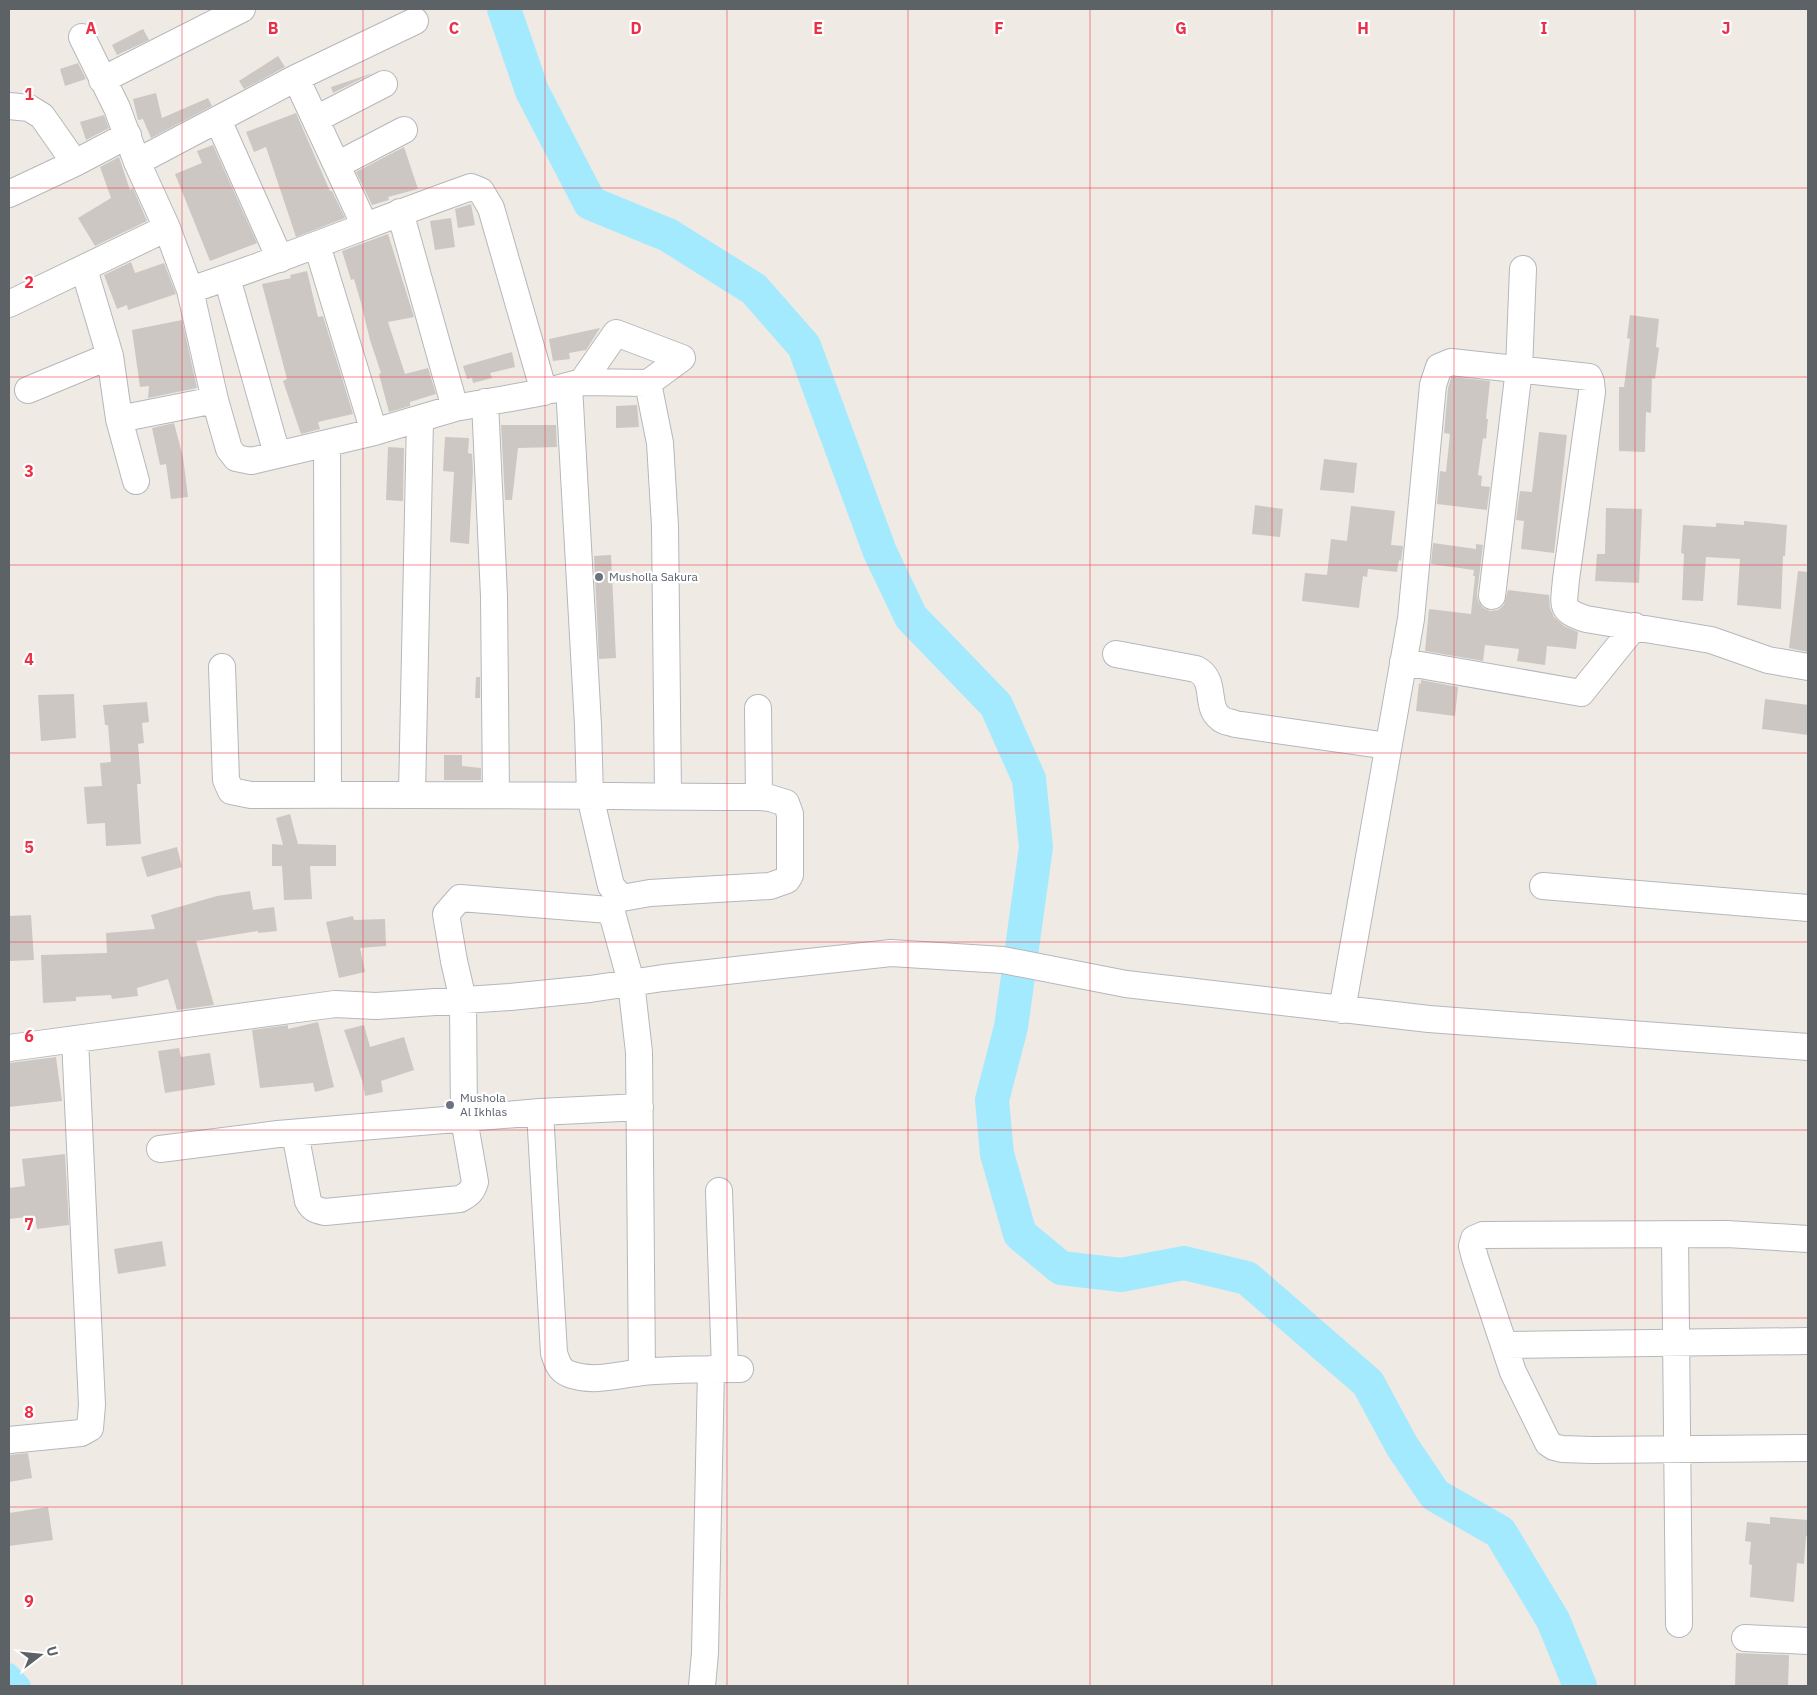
<svg xmlns="http://www.w3.org/2000/svg" width="1817" height="1695" font-family="'IBM Plex Sans',sans-serif">
  <style>
    .lines { fill: none; stroke-linecap: round; stroke-linejoin: round }
    .canal { stroke: #a4eaff; stroke-width: 20 }
    .river { stroke: #a4eaff; stroke-width: 34 }
    .building { fill: #ccc7c3 }
    .minor-casing { stroke: #b4b8bb; stroke-width: 28 }
    .minor { stroke: #fff; stroke-width: 26 }
    .grid { fill: none; stroke: #ea2f46; stroke-width: 1; stroke-opacity: 0.55 }
    .worship-dot { fill: #6b7280; stroke: #fff; stroke-width: 2 }
    .labels { text-anchor: middle; stroke-width: 4.5; stroke-linejoin: round; paint-order: stroke }
    .worship-label { font-size: 12px; fill: #5b616d; stroke: #fff; text-anchor: start }
    .grid-label { font-size: 16px; text-anchor: middle; font-weight: bold; fill: #ea2f46; stroke: #fff; stroke-width: 4.5; stroke-linejoin: round; paint-order: stroke }
  </style>
  <rect width="100%" height="100%" fill="#efeae4"/>
  <g class="lines">
    <path class="canal" d="M 9,1673 L 21,1686"/>
    <path class="river" d="M 504,9 L 532,91 L 590,203 L 668,235 L 754,289 L 804,346 L 880,552 L 911,617 L 996,705 L 1029,779 L 1036,847 L 1011,1027 L 992,1100 L 997,1154 L 1020,1234 L 1061,1268 L 1121,1275 L 1184,1263 L 1247,1278 L 1368,1383 L 1402,1446 L 1435,1495 L 1500,1532 L 1553,1620 L 1580,1686"/>
  </g>
  <path class="building" d="M 143,29 L 149,40 L 117,55 L 112,45 Z
    M 278,56 L 285,67 L 244,89 L 239,81 Z
    M 78,63 L 86,79 L 65,86 L 60,69 Z
    M 373,73 L 333,93 L 331,87 Z
    M 156,93 L 162,118 L 208,98 L 212,106 L 151,138 L 143,119 L 138,120 L 133,99 Z
    M 296,113 L 330,191 L 332,191 L 345,218 L 296,237 L 266,147 L 254,152 L 246,132 Z
    M 104,115 L 109,128 L 86,140 L 80,122 Z
    M 213,145 L 257,243 L 210,261 L 175,174 L 202,163 L 197,151 Z
    M 404,147 L 418,189 L 388,197 L 389,200 L 372,205 L 356,172 Z
    M 119,157 L 130,190 L 133,188 L 147,221 L 95,246 L 78,218 L 111,198 L 100,167 Z
    M 471,204 L 475,225 L 458,228 L 455,209 Z
    M 451,218 L 455,247 L 435,250 L 430,221 Z
    M 388,234 L 414,317 L 388,322 L 405,374 L 428,368 L 436,394 L 410,402 L 410,406 L 389,412 L 379,374 L 381,373 L 370,340 L 361,303 L 354,279 L 351,280 L 342,251 Z
    M 131,262 L 135,273 L 164,263 L 176,294 L 128,310 L 127,305 L 117,309 L 104,275 Z
    M 307,271 L 318,317 L 323,316 L 353,414 L 318,422 L 320,429 L 301,434 L 283,381 L 287,379 L 262,284 L 291,278 L 290,275 Z
    M 1630,315 L 1659,319 L 1656,347 L 1659,348 L 1655,379 L 1652,378 L 1651,413 L 1646,412 L 1645,452 L 1619,451 L 1619,387 L 1624,387 L 1630,339 L 1627,338 Z
    M 182,320 L 197,388 L 148,398 L 149,386 L 140,387 L 132,330 Z
    M 600,328 L 586,350 L 569,353 L 570,359 L 553,361 L 549,339 Z
    M 512,352 L 515,367 L 490,373 L 492,378 L 473,383 L 472,378 L 467,379 L 463,366 Z
    M 1453,377 L 1490,381 L 1486,419 L 1488,419 L 1486,439 L 1483,438 L 1478,475 L 1482,476 L 1481,486 L 1490,487 L 1486,516 L 1487,510 L 1437,504 L 1440,471 L 1446,472 L 1450,434 L 1444,433 L 1448,388 L 1451,378 Z
    M 637,405 L 639,427 L 616,428 L 616,406 Z
    M 174,423 L 183,457 L 188,497 L 171,499 L 166,464 L 160,465 L 152,428 Z
    M 501,425 L 556,425 L 557,447 L 518,448 L 512,500 L 505,500 Z
    M 1539,432 L 1567,435 L 1554,553 L 1521,549 L 1524,521 L 1516,520 L 1520,491 L 1532,492 Z
    M 445,437 L 469,438 L 468,453 L 472,454 L 473,471 L 469,544 L 450,542 L 454,472 L 443,471 Z
    M 388,447 L 404,448 L 403,501 L 386,500 Z
    M 1324,459 L 1357,463 L 1354,493 L 1320,490 Z
    M 1255,505 L 1283,509 L 1280,537 L 1252,534 Z
    M 1351,506 L 1395,511 L 1391,545 L 1403,546 L 1401,561 L 1399,560 L 1397,572 L 1368,569 L 1367,577 L 1363,576 L 1359,608 L 1302,601 L 1305,573 L 1327,575 L 1331,539 L 1347,541 Z
    M 1606,508 L 1642,509 L 1639,583 L 1595,581 L 1597,554 L 1605,554 Z
    M 1744,521 L 1787,525 L 1785,556 L 1783,556 L 1781,609 L 1737,605 L 1740,559 L 1706,557 L 1703,601 L 1682,600 L 1684,554 L 1681,553 L 1683,525 L 1716,527 L 1716,523 L 1744,525 Z
    M 1433,543 L 1476,549 L 1476,544 L 1483,545 L 1477,594 L 1478,601 L 1483,608 L 1490,611 L 1498,610 L 1504,605 L 1508,590 L 1549,595 L 1550,608 L 1554,617 L 1564,626 L 1578,632 L 1576,649 L 1547,646 L 1545,665 L 1517,661 L 1519,649 L 1485,645 L 1483,661 L 1425,651 L 1429,609 L 1471,614 L 1475,576 L 1473,576 L 1474,570 L 1431,564 Z
    M 611,555 L 616,658 L 599,659 L 594,556 Z
    M 1798,571 L 1808,572 L 1808,652 L 1789,648 Z
    M 476,677 L 480,677 L 480,698 L 475,698 Z
    M 1421,680 L 1458,687 L 1455,716 L 1416,711 L 1419,683 L 1421,684 Z
    M 74,694 L 76,738 L 41,741 L 38,695 Z
    M 1765,699 L 1808,705 L 1808,735 L 1762,729 Z
    M 147,702 L 149,722 L 142,723 L 144,743 L 138,744 L 141,784 L 137,784 L 141,844 L 106,846 L 105,823 L 87,824 L 84,787 L 102,786 L 100,763 L 111,762 L 108,725 L 105,725 L 103,705 Z
    M 444,755 L 462,755 L 462,766 L 481,768 L 481,780 L 444,780 Z
    M 290,814 L 298,844 L 336,845 L 336,866 L 310,866 L 312,899 L 284,900 L 282,866 L 272,866 L 272,844 L 283,845 L 276,818 Z
    M 177,847 L 182,867 L 147,877 L 141,857 Z
    M 250,891 L 253,910 L 274,907 L 277,931 L 258,933 L 258,931 L 196,941 L 214,1005 L 177,1010 L 168,979 L 137,988 L 138,996 L 112,999 L 111,995 L 76,997 L 76,1001 L 43,1003 L 41,955 L 107,953 L 106,933 L 155,929 L 151,915 L 217,896 Z
    M 31,915 L 34,960 L 9,961 L 9,916 Z
    M 353,916 L 354,920 L 385,919 L 386,946 L 360,948 L 365,972 L 339,978 L 326,922 Z
    M 318,1022 L 334,1087 L 315,1092 L 313,1083 L 260,1088 L 252,1030 L 288,1025 L 288,1029 Z
    M 364,1025 L 370,1047 L 404,1037 L 414,1070 L 381,1081 L 383,1092 L 365,1096 L 363,1083 L 344,1030 Z
    M 179,1048 L 181,1057 L 210,1053 L 215,1085 L 165,1093 L 158,1051 Z
    M 56,1057 L 62,1101 L 9,1107 L 9,1063 Z
    M 65,1154 L 69,1225 L 37,1229 L 35,1216 L 9,1219 L 9,1188 L 25,1186 L 22,1159 Z
    M 162,1241 L 166,1266 L 118,1274 L 114,1249 Z
    M 28,1453 L 32,1478 L 9,1482 L 9,1455 Z
    M 48,1507 L 53,1540 L 9,1546 L 9,1513 Z
    M 1770,1517 L 1808,1520 L 1808,1536 L 1806,1536 L 1804,1564 L 1797,1563 L 1794,1602 L 1750,1597 L 1752,1565 L 1749,1564 L 1751,1542 L 1745,1541 L 1747,1522 L 1770,1524 Z
    M 1736,1653 L 1789,1655 L 1788,1686 L 1735,1686 Z"/>
  <g class="lines">
    <defs>
      <path id="minor" d="M 82,37 L 117,108 L 137,162 L 167,228 L 190,290 L 215,400 L 229,449 L 236,458 L 251,461 L 374,432 L 455,408 L 544,392 L 491,208 L 481,191 L 471,187 C 377,220 285,259 190,290
        M 296,78 L 415,21
        M 102,80 L 242,9
        M 9,106 L 29,108 L 42,116 L 75,163
        M 316,119 L 384,84
        M 218,120 L 280,259
        M 137,162 L 296,78 L 365,226
        M 337,165 L 404,130
        M 9,194 L 75,163 L 128,135
        M 400,212 L 455,408
        M 317,245 L 374,432
        M 84,269 L 110,356 L 119,419 L 136,481
        M 227,278 L 277,454
        M 9,304 L 167,228
        M 582,382 L 616,333 L 682,358 L 648,383
        M 28,390 L 110,356
        M 552,390 L 582,382 L 648,383 L 660,443 L 665,526 L 668,796
        M 485,402 L 494,596 L 496,795
        M 119,419 L 215,400
        M 327,443 L 328,795
        M 1492,596 L 1519,369 L 1523,269
        M 1116,654 L 1196,669 C 1218,680 1204,706 1220,718 C 1224,722 1230,722 1235,724 L 1388,746
        M 1403,662 L 1581,693 L 1635,626
        M 222,667 L 226,780 L 231,791 L 251,795 C 421,794 590,796 759,797 L 770,798 L 786,803 L 790,814 L 790,875 L 787,880 L 770,886 L 650,893 L 622,898 L 611,886 L 590,796 L 588,725 L 569,386
        M 758,708 L 759,797
        M 412,794 L 420,419
        M 1543,886 L 1808,908
        M 1342,1010 L 1411,619 L 1433,385 L 1439,367 L 1451,362 L 1589,377 L 1591,382 L 1592,392 L 1566,579 C 1564,606 1559,610 1586,619 L 1711,640 L 1768,660 L 1808,667
        M 9,1048 L 335,1004 L 376,1006 L 510,997 L 590,989 L 663,978 L 891,953 L 1003,960 L 1126,984 L 1429,1019 L 1808,1047
        M 640,1107 L 540,1112 L 554,1353 C 557,1362 559,1370 569,1374 C 594,1383 618,1375 642,1372 C 674,1369 707,1369 740,1369
        M 295,1133 L 308,1201 C 312,1209 316,1210 325,1212 L 460,1199 C 469,1194 472,1192 475,1182 L 464,1119 L 463,1000 L 454,961 L 446,914 L 460,898 L 609,910 L 612,913 L 631,982 L 639,1052 L 642,1372
        M 160,1149 L 278,1134 L 540,1112
        M 719,1191 L 725,1369
        M 1675,1235 L 1679,1624
        M 1808,1239 L 1727,1234 L 1483,1235 L 1474,1239 L 1472,1246 L 1475,1258 L 1513,1372 L 1548,1443 L 1554,1447 L 1562,1449 L 1592,1450 L 1808,1448
        M 1504,1345 L 1808,1341
        M 9,1440 L 81,1433 L 90,1428 L 92,1405 L 75,1039
        M 1745,1638 L 1808,1641
        M 702,1686 L 705,1653 L 711,1369"/>
    </defs>
    <use href="#minor" class="minor-casing"/>
    <use href="#minor" class="minor"/>
  </g>
  <path class="grid" d="M 182,9 L 182,1686M 363,9 L 363,1686M 545,9 L 545,1686M 727,9 L 727,1686M 908,9 L 908,1686M 1090,9 L 1090,1686M 1272,9 L 1272,1686M 1454,9 L 1454,1686M 1635,9 L 1635,1686M 9,188 L 1808,188M 9,377 L 1808,377M 9,565 L 1808,565M 9,753 L 1808,753M 9,942 L 1808,942M 9,1130 L 1808,1130M 9,1318 L 1808,1318M 9,1507 L 1808,1507"/>
  <g class="worship-dot">
    <circle cx="599" cy="577" r="5"/>
    <circle cx="450" cy="1105" r="5"/>
  </g>
  <g class="labels">
    <g class="worship-label">
      <text x="609" y="581">Musholla Sakura</text>
      <text x="460" y="1102">Mushola<tspan x="460" dy="14">Al Ikhlas</tspan></text>
    </g>
  </g>
  <g class="grid-label">
    <text x="91" y="34">A</text>
    <text x="273" y="34">B</text>
    <text x="454" y="34">C</text>
    <text x="636" y="34">D</text>
    <text x="818" y="34">E</text>
    <text x="999" y="34">F</text>
    <text x="1181" y="34">G</text>
    <text x="1363" y="34">H</text>
    <text x="1544" y="34">I</text>
    <text x="1726" y="34">J</text>
    <text x="29" y="100">1</text>
    <text x="29" y="288">2</text>
    <text x="29" y="477">3</text>
    <text x="29" y="665">4</text>
    <text x="29" y="853">5</text>
    <text x="29" y="1042">6</text>
    <text x="29" y="1230">7</text>
    <text x="29" y="1418">8</text>
    <text x="29" y="1607">9</text>
  </g>
  <rect width="1817" height="1695" fill="none" stroke="#5c6265" stroke-width="20"/>
  <g transform="translate(40 1655) rotate(74)" stroke="#ffffff" stroke-width="4" paint-order="stroke">
  <path d="M0-4L9 19L0 12L-9 19Z" fill="#5c6265"/>
  <text y="-8" font-size="14" font-weight="bold" text-anchor="middle" fill="#5c6265">U</text>
  </g>
</svg>
